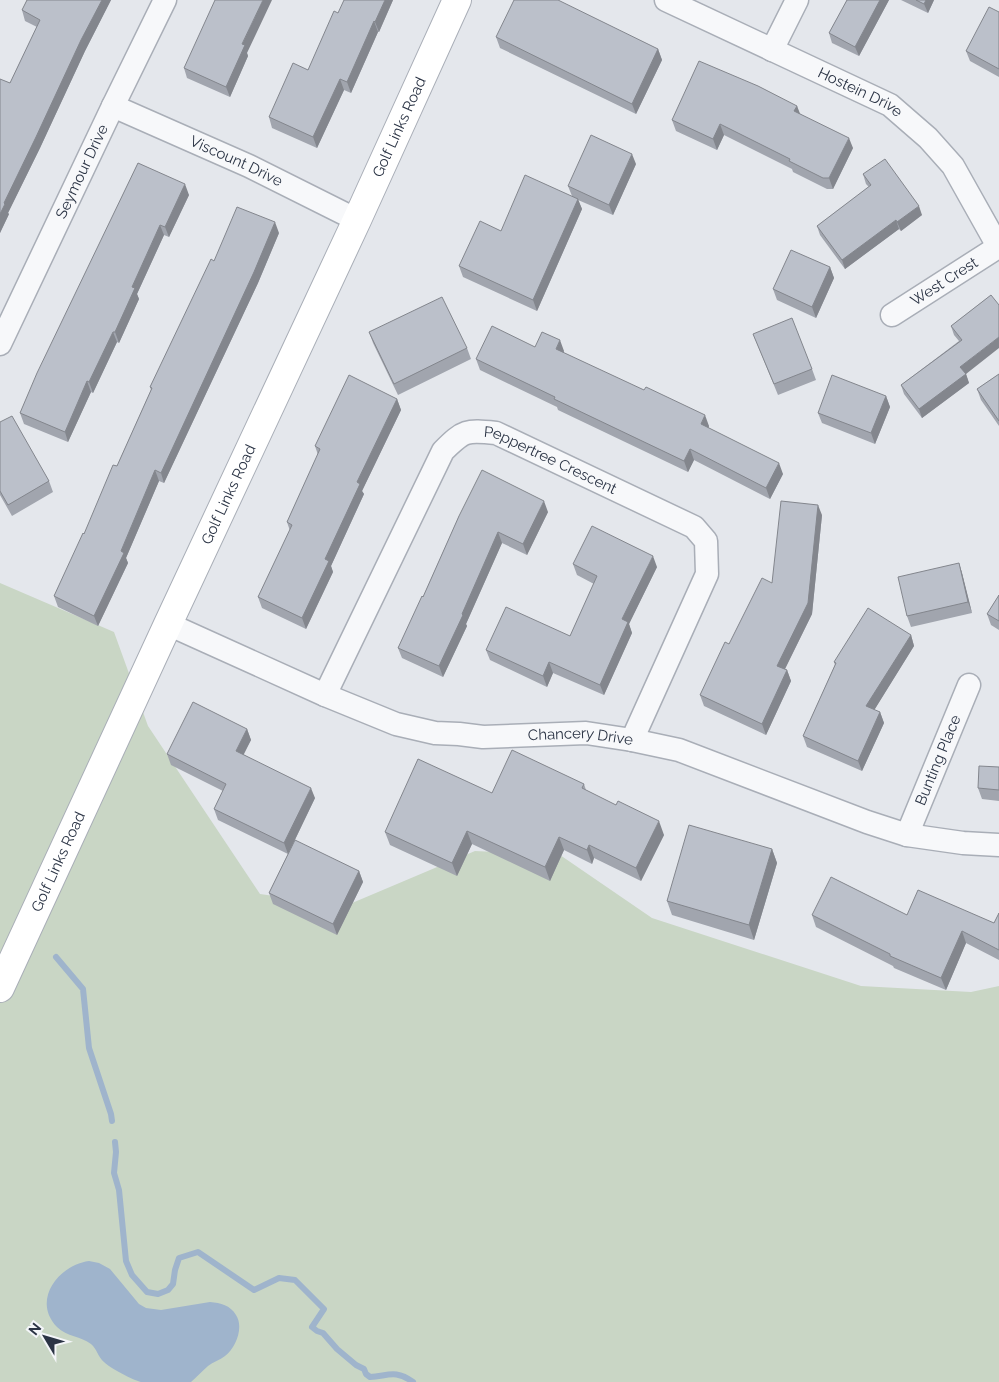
<svg xmlns="http://www.w3.org/2000/svg" width="999" height="1382" font-family="Raleway,sans-serif">
  <style>
    .green { fill: #c9d6c5 }
    .water { fill: #9fb4cc }
    .lines { fill: none; stroke-linecap: round; stroke-linejoin: round }
    .stream { stroke: #9fb4cc; stroke-width: 6 }
    .minor-casing { stroke: #a9aeb7; stroke-width: 25 }
    .secondary-casing { stroke: #a9aeb7; stroke-width: 30 }
    .minor { stroke: #f7f8fa; stroke-width: 22 }
    .secondary { stroke: #fff; stroke-width: 28 }
    .wall { fill: #a1a5ae }
    .shaded-wall { fill: #83868d }
    .building { fill: #bbc0ca; stroke: #83868d }
    .labels { text-anchor: middle; stroke-width: 4; stroke-linejoin: round; paint-order: stroke }
    .street-label { font-size: 15px; fill: #2b3445; stroke: #f4f6f9 }
  </style>
  <rect width="100%" height="100%" fill="#e4e7ec"/>
  <path class="green" d="M 0,583 L 114,632 L 148,726 L 260,894 L 345,906 L 475,851 L 560,855 L 652,918 L 861,986 L 971,992 L 999,986 L 999,1382 L 0,1382 Z"/>
  <path class="water" d="M 89,1261 L 99,1263 L 110,1269 L 139,1304 L 146,1308 L 161,1310 L 210,1302 C 221,1303 230,1305 236,1315 C 244,1327 236,1348 225,1356 C 220,1360 213,1362 208,1366 C 202,1371 197,1377 191,1382 C 179,1382 168,1382 156,1382 C 152,1382 146,1382 141,1382 C 133,1380 110,1368 104,1362 C 98,1357 97,1349 91,1344 C 81,1336 67,1337 57,1327 C 31,1300 59,1265 89,1261 Z"/>
  <g class="lines">
    <path class="stream" d="M 56,957 L 83,989 L 89,1048 L 111,1114 L 112,1121
      M 115,1142 L 116,1152 L 114,1173 L 119,1190 L 126,1261 L 132,1275 L 147,1292 L 158,1294 L 168,1290 L 173,1284 L 175,1270 L 179,1258 L 198,1252 L 254,1290 L 279,1278 L 295,1280 L 324,1309 L 312,1327 L 317,1331 L 323,1333 L 337,1349 L 356,1365 L 364,1369 L 366,1374 L 370,1377 C 388,1376 395,1369 413,1382"/>
    <defs>
      <g id="minor">
        <path id="s1" d="M 666,0 L 890,105 L 928,138 L 953,166 L 999,248"/>
        <path d="M 772,50 L 797,0"/>
        <path id="s2" d="M 113,106 L 249,166 L 357,220"/>
        <path id="s3" d="M 892,315 L 998,247"/>
        <path id="s4" d="M 0,344 L 113,106 L 165,0"/>
        <path id="s5" d="M 168,624 L 325,695 L 396,724 L 435,733 L 459,734 L 483,737 L 586,733 L 632,740 L 679,750 L 867,822 L 907,835 L 963,843 L 999,845"/>
        <path id="s6" d="M 325,695 L 443,451 C 464,430 466,430 496,433 L 694,527 L 706,541 L 707,574 L 632,740"/>
        <path id="s7" d="M 907,835 L 969,685"/>
      </g>
      <g id="secondary">
        <path id="s8" d="M 0,988 L 168,624 L 357,220 L 457,0"/>
      </g>
    </defs>
    <use href="#minor" class="minor-casing"/>
    <use href="#secondary" class="secondary-casing"/>
    <use href="#minor" class="minor"/>
    <use href="#secondary" class="secondary"/>
  </g>
  <path class="wall" d="M 27,0 L 111,0 L 85,51 L 40,148 L 8,213 L 9,214 L 0,233 L 0,79 L 10,83 L 37,27 L 25,21 L 22,10 Z
    M 393,0 L 379,32 L 378,32 L 351,93 L 344,90 L 317,148 L 272,128 L 269,117 L 308,70 L 338,13 Z
    M 847,0 L 889,0 L 859,56 L 832,43 L 829,33 Z
    M 901,0 L 934,0 L 928,13 Z
    M 999,12 L 999,77 L 970,61 L 966,51 Z
    M 496,37 L 658,49 L 662,60 L 636,114 L 500,48 Z
    M 247,53 L 248,56 L 230,97 L 187,78 L 184,68 Z
    M 797,106 L 799,113 L 853,148 L 833,189 L 827,189 L 793,172 L 792,169 L 724,135 L 717,150 L 676,131 L 672,120 Z
    M 138,163 L 189,195 L 169,237 L 164,235 L 137,294 L 139,299 L 119,343 L 117,342 L 93,393 L 91,392 L 68,442 L 24,424 L 20,413 Z
    M 636,164 L 613,215 L 578,200 L 582,209 L 537,311 L 463,277 L 459,266 L 501,231 L 572,196 L 568,186 Z
    M 863,174 L 922,215 L 901,231 L 899,229 L 845,269 L 820,235 L 817,226 L 869,187 L 866,184 Z
    M 279,233 L 258,283 L 164,483 L 159,481 L 126,558 L 128,563 L 98,626 L 58,607 L 54,596 L 117,466 L 151,390 L 150,387 L 214,261 Z
    M 830,267 L 834,278 L 816,318 L 777,300 L 773,289 Z
    M 991,295 L 966,374 L 969,383 L 922,418 L 904,394 L 901,385 L 959,341 L 954,335 L 951,326 Z
    M 369,332 L 467,348 L 471,359 L 398,395 L 373,343 Z
    M 753,334 L 812,369 L 816,380 L 778,395 Z
    M 535,347 L 564,351 L 563,353 L 709,426 L 709,428 L 783,474 L 770,499 L 694,460 L 688,472 L 558,410 L 557,407 L 480,370 L 476,359 Z
    M 999,374 L 999,426 L 981,400 L 977,389 Z
    M 886,396 L 890,407 L 875,444 L 822,423 L 818,413 Z
    M 397,399 L 401,410 L 362,491 L 364,494 L 331,566 L 333,572 L 306,629 L 262,608 L 258,597 L 290,531 L 287,522 L 318,455 L 315,446 Z
    M 0,422 L 49,481 L 53,492 L 12,516 L 0,495 Z
    M 548,512 L 527,555 L 502,543 L 466,624 L 467,626 L 443,677 L 402,658 L 398,648 L 423,597 L 459,516 Z
    M 822,515 L 812,614 L 785,669 L 787,670 L 791,681 L 766,735 L 704,706 L 700,695 L 729,644 L 772,583 Z
    M 959,563 L 962,573 L 972,613 L 911,627 L 907,616 Z
    M 573,564 L 657,567 L 629,624 L 632,633 L 604,695 L 553,673 L 547,687 L 490,660 L 486,650 L 570,636 L 594,584 L 577,575 Z
    M 999,595 L 999,630 L 991,625 L 987,614 Z
    M 911,635 L 914,646 L 874,710 L 880,712 L 884,723 L 862,771 L 807,747 L 803,736 L 835,665 L 834,662 Z
    M 247,729 L 251,740 L 243,754 L 315,798 L 293,844 L 359,871 L 363,882 L 337,935 L 273,904 L 269,893 L 288,854 L 218,820 L 214,809 L 223,791 L 171,765 L 167,754 Z
    M 999,767 L 999,801 L 982,799 L 978,788 Z
    M 584,784 L 586,790 L 664,835 L 641,881 L 594,858 L 592,864 L 564,850 L 550,881 L 472,844 L 457,876 L 390,845 L 385,832 L 492,793 Z
    M 772,849 L 777,863 L 754,940 L 672,915 L 667,901 Z
    M 999,913 L 999,960 L 966,943 L 946,990 L 894,968 L 893,966 L 816,927 L 812,915 L 907,915 L 994,923 Z"/>
  <path class="shaded-wall" d="M 102,0 L 111,0 L 85,51 L 40,148 L 8,213 L 9,214 L 0,233 L 0,214 L 4,203 L 81,40 Z
    M 263,0 L 272,0 L 247,53 L 248,56 L 230,97 L 226,87 L 242,44 Z
    M 385,0 L 393,0 L 379,32 L 375,22 Z
    M 880,0 L 889,0 L 859,56 L 855,47 Z
    M 926,0 L 934,0 L 928,13 L 924,4 Z
    M 374,21 L 378,32 L 351,93 L 347,82 Z
    M 658,49 L 662,60 L 636,114 L 632,104 Z
    M 340,79 L 344,90 L 317,148 L 313,137 Z
    M 797,106 L 801,116 L 794,111 Z
    M 720,124 L 724,135 L 717,150 L 713,139 Z
    M 849,138 L 853,148 L 833,189 L 829,178 Z
    M 632,154 L 636,164 L 613,215 L 609,205 Z
    M 185,184 L 189,195 L 169,237 L 165,227 Z
    M 578,199 L 582,209 L 537,311 L 533,300 Z
    M 919,206 L 922,215 L 901,231 L 897,222 Z
    M 896,220 L 899,229 L 845,269 L 842,260 Z
    M 275,222 L 279,233 L 258,283 L 164,483 L 161,473 Z
    M 160,225 L 164,235 L 137,294 L 139,299 L 119,343 L 115,332 L 132,287 Z
    M 830,267 L 834,278 L 816,318 L 812,307 Z
    M 113,332 L 117,342 L 93,393 L 89,382 Z
    M 999,337 L 999,348 L 966,374 L 969,383 L 922,418 L 919,409 L 960,367 Z
    M 560,340 L 564,351 L 560,360 L 556,349 Z
    M 87,381 L 91,392 L 68,442 L 65,432 Z
    M 886,396 L 890,407 L 875,444 L 871,433 Z
    M 397,399 L 401,410 L 362,491 L 364,494 L 331,566 L 333,572 L 306,629 L 302,618 L 325,559 L 357,482 Z
    M 705,415 L 709,426 L 705,435 L 701,424 Z
    M 690,449 L 694,460 L 688,472 L 684,461 Z
    M 779,463 L 783,474 L 770,499 L 766,488 Z
    M 155,470 L 159,481 L 126,558 L 128,563 L 98,626 L 94,616 Z
    M 544,501 L 548,512 L 527,555 L 523,544 Z
    M 818,505 L 822,515 L 812,614 L 781,677 L 777,666 Z
    M 498,532 L 502,543 L 466,624 L 467,626 L 443,677 L 439,666 Z
    M 653,556 L 657,567 L 629,624 L 632,633 L 604,695 L 600,685 L 622,619 Z
    M 959,563 L 962,573 L 972,613 L 968,602 Z
    M 911,635 L 914,646 L 870,717 L 866,706 Z
    M 549,662 L 553,673 L 547,687 L 543,676 Z
    M 787,670 L 791,681 L 766,735 L 762,724 Z
    M 880,712 L 884,723 L 862,771 L 858,761 Z
    M 247,729 L 251,740 L 240,762 L 236,751 Z
    M 311,788 L 315,798 L 288,854 L 284,843 Z
    M 659,821 L 664,835 L 641,881 L 636,868 Z
    M 467,831 L 472,844 L 457,876 L 452,863 Z
    M 559,837 L 564,850 L 550,881 L 545,867 Z
    M 589,845 L 594,858 L 592,864 L 587,850 Z
    M 772,849 L 777,863 L 754,940 L 749,925 Z
    M 359,871 L 363,882 L 337,935 L 333,924 Z
    M 962,931 L 966,943 L 946,990 L 941,978 Z"/>
  <path class="building" d="M 27,0 L 102,0 L 81,40 L 36,137 L 4,203 L 5,204 L 0,214 L 0,79 L 10,83 L 40,20 L 22,10 Z
    M 215,0 L 263,0 L 242,44 L 245,45 L 226,87 L 184,68 Z
    M 344,0 L 385,0 L 375,22 L 374,21 L 347,82 L 340,79 L 313,137 L 269,117 L 293,63 L 308,70 L 334,11 L 338,13 Z
    M 514,0 L 558,0 L 658,49 L 632,104 L 496,37 Z
    M 847,0 L 880,0 L 855,47 L 829,33 Z
    M 916,0 L 926,0 L 924,4 Z
    M 989,7 L 999,12 L 999,69 L 966,51 Z
    M 699,61 L 758,86 L 797,106 L 794,111 L 849,138 L 829,178 L 823,178 L 789,161 L 790,159 L 720,124 L 713,139 L 672,120 Z
    M 591,135 L 632,154 L 609,205 L 568,186 Z
    M 885,159 L 919,206 L 897,222 L 896,220 L 842,260 L 817,226 L 871,185 L 863,174 Z
    M 138,163 L 185,184 L 165,227 L 160,225 L 132,287 L 135,288 L 115,332 L 113,332 L 89,382 L 87,381 L 65,432 L 20,413 L 37,373 Z
    M 525,175 L 578,199 L 533,300 L 459,266 L 480,221 L 501,231 Z
    M 237,207 L 275,222 L 254,272 L 161,473 L 155,470 L 121,551 L 124,553 L 94,616 L 54,596 L 83,533 L 84,534 L 113,465 L 117,466 L 152,388 L 150,387 L 211,259 L 214,261 Z
    M 791,250 L 830,267 L 812,307 L 773,289 Z
    M 991,295 L 999,305 L 999,337 L 960,367 L 966,374 L 919,409 L 901,385 L 962,340 L 951,326 Z
    M 442,297 L 467,348 L 394,384 L 369,332 Z
    M 792,318 L 812,369 L 774,384 L 753,334 Z
    M 492,326 L 535,347 L 542,332 L 560,340 L 556,349 L 644,390 L 646,387 L 705,415 L 701,424 L 779,463 L 766,488 L 690,449 L 684,461 L 554,399 L 555,397 L 476,359 Z
    M 999,374 L 999,421 L 977,389 Z
    M 349,375 L 397,399 L 357,482 L 360,484 L 325,559 L 329,561 L 302,618 L 258,597 L 292,525 L 287,522 L 320,449 L 315,446 Z
    M 832,375 L 886,396 L 871,433 L 818,413 Z
    M 12,416 L 49,481 L 8,505 L 0,491 L 0,422 Z
    M 482,470 L 544,501 L 523,544 L 498,532 L 462,614 L 463,615 L 439,666 L 398,648 L 422,596 L 423,597 L 459,516 Z
    M 781,501 L 818,505 L 808,603 L 777,666 L 787,670 L 762,724 L 700,695 L 725,642 L 729,644 L 762,578 L 772,583 Z
    M 592,526 L 653,556 L 622,619 L 628,622 L 600,685 L 549,662 L 543,676 L 486,650 L 506,607 L 570,636 L 597,576 L 573,564 Z
    M 959,563 L 968,602 L 907,616 L 898,577 Z
    M 999,595 L 999,621 L 987,614 Z
    M 868,608 L 911,635 L 866,706 L 880,712 L 858,761 L 803,736 L 836,663 L 834,662 Z
    M 193,702 L 247,729 L 236,751 L 311,788 L 284,843 L 214,809 L 226,784 L 167,754 Z
    M 512,750 L 584,784 L 582,788 L 616,805 L 618,801 L 659,821 L 636,868 L 589,845 L 587,850 L 559,837 L 545,867 L 467,831 L 452,863 L 385,832 L 418,759 L 492,793 Z
    M 979,766 L 999,767 L 999,790 L 978,788 Z
    M 689,825 L 772,849 L 749,925 L 667,901 Z
    M 295,840 L 359,871 L 333,924 L 269,893 Z
    M 831,877 L 907,915 L 918,890 L 994,923 L 999,913 L 999,950 L 962,931 L 941,978 L 890,956 L 890,954 L 812,915 Z"/>
  <g class="labels">
    <g class="street-label">
      <text dy="5" stroke="none"><textPath href="#s1" startOffset="215">Hostein Drive</textPath></text>
      <text dy="5" stroke="none"><textPath href="#s8" startOffset="949">Golf Links Road</textPath></text>
      <text dy="5" stroke="none"><textPath href="#s2" startOffset="135">Viscount Drive</textPath></text>
      <text dy="5" stroke="none"><textPath href="#s4" startOffset="191">Seymour Drive</textPath></text>
      <text dy="5" stroke="none"><textPath href="#s3" startOffset="62">West Crest</textPath></text>
      <text dy="5" stroke="none"><textPath href="#s6" startOffset="391">Peppertree Crescent</textPath></text>
      <text dy="5" stroke="none"><textPath href="#s8" startOffset="544">Golf Links Road</textPath></text>
      <text dy="5" stroke="none"><textPath href="#s5" startOffset="435">Chancery Drive</textPath></text>
      <text dy="5" stroke="none"><textPath href="#s7" startOffset="81">Bunting Place</textPath></text>
      <text dy="5" stroke="none"><textPath href="#s8" startOffset="139">Golf Links Road</textPath></text>
    </g>
  </g>
  <g transform="translate(45 1337) rotate(308)" stroke="#f4f6f9" stroke-width="4" paint-order="stroke">
  <path d="M0-4L9 19L0 12L-9 19Z" fill="#2b3445"/>
  <text y="-8" font-size="14" font-weight="bold" text-anchor="middle" fill="#2b3445">N</text>
  </g>
</svg>
